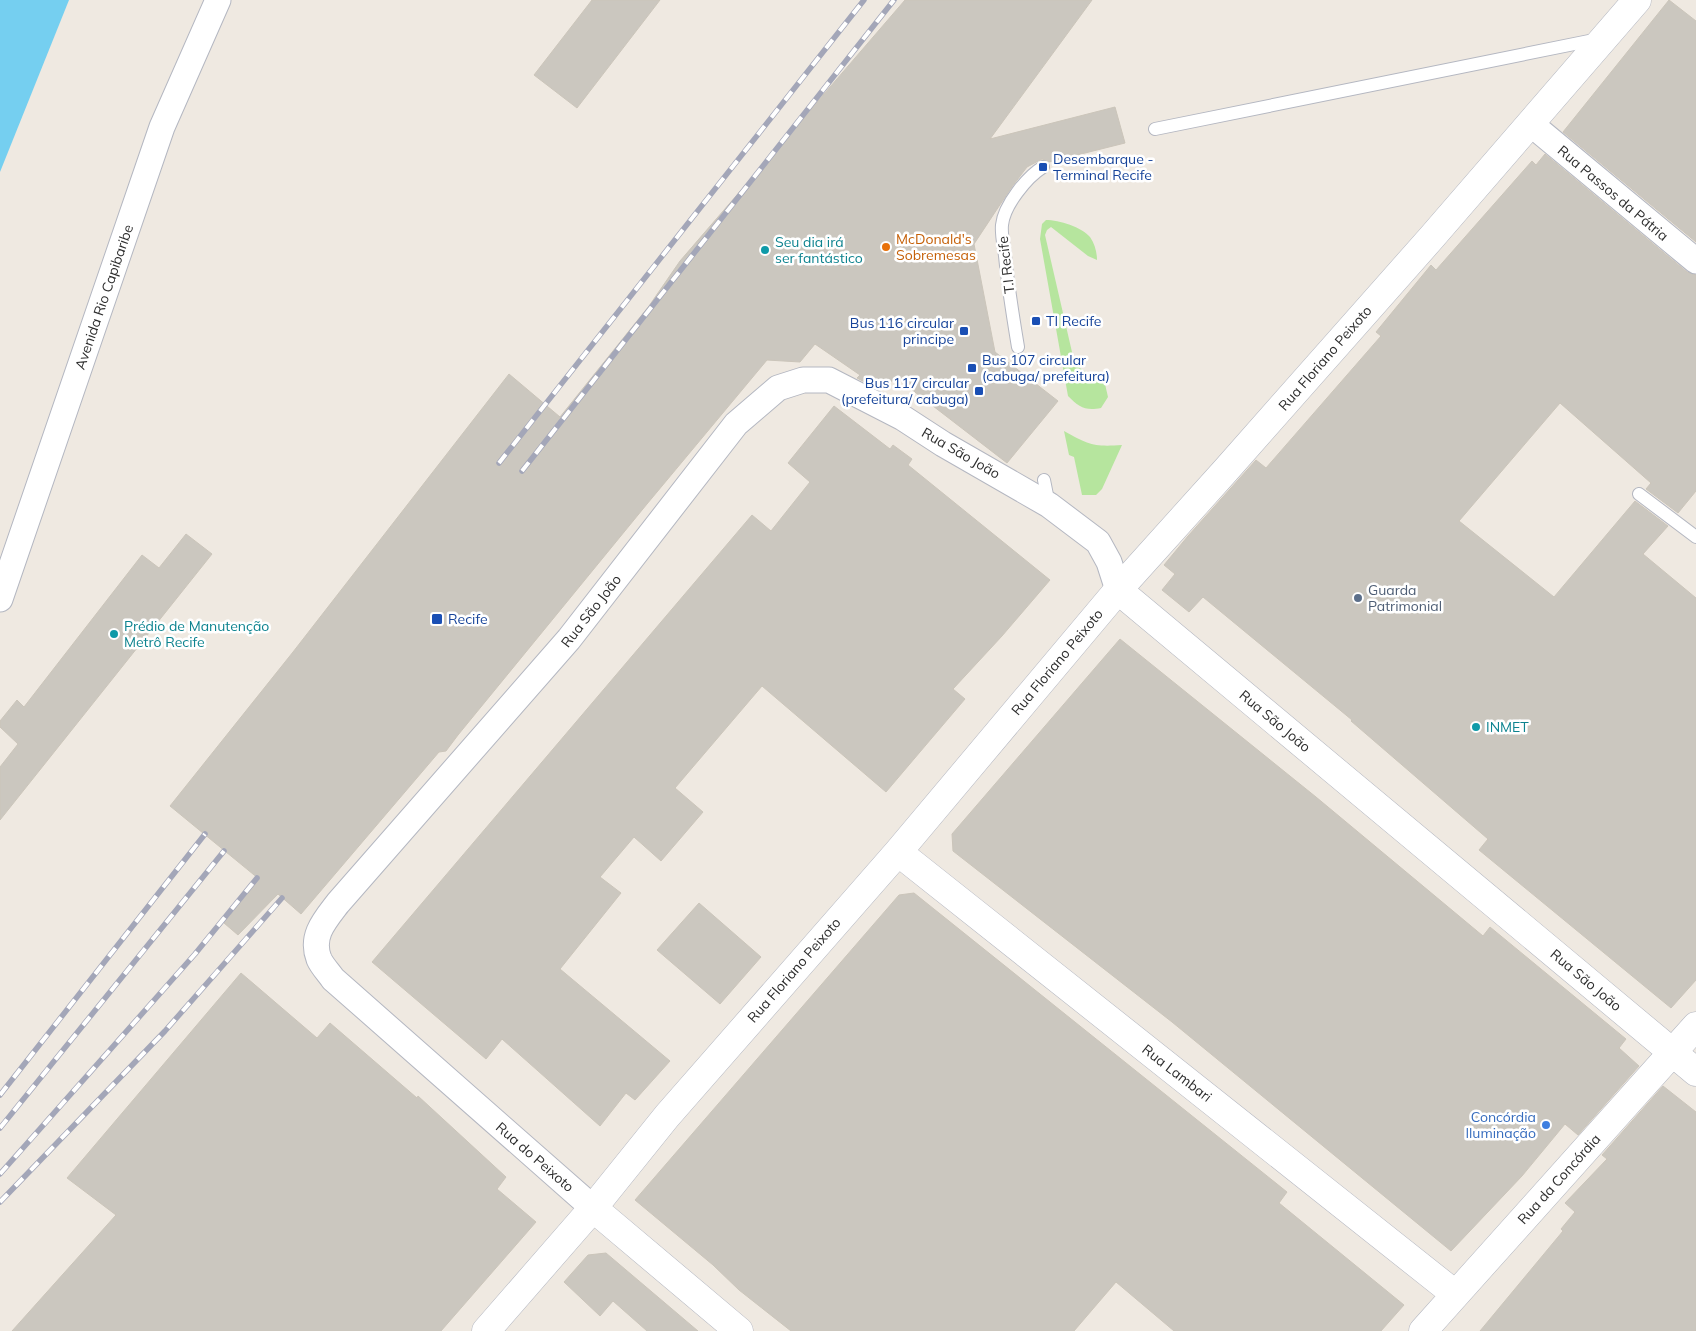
<svg xmlns="http://www.w3.org/2000/svg" width="1696" height="1331" font-family="Mulish,sans-serif">
  <style>
    .green { fill: #b6e59e }
    .water { fill: #75cff0 }
    .building { fill: #cbc7bf; stroke: #cbc5ba }
    .lines { fill: none; stroke-linecap: round; stroke-linejoin: round }
    .lane-casing { stroke: #b4b7c1; stroke-width: 14 }
    .street-casing { stroke: #b4b7c1; stroke-width: 27 }
    .secondary-casing { stroke: #b4b7c1; stroke-width: 29 }
    .lane { stroke: #fff; stroke-width: 12 }
    .street { stroke: #fff; stroke-width: 25 }
    .secondary { stroke: #fff; stroke-width: 28 }
    .rail-casing { stroke: #a3a6b8; stroke-width: 5.5 }
    .rail { stroke: #fff; stroke-width: 4; stroke-dasharray: 11; stroke-linecap: butt }
    .transit-dot { fill: #1a4fb4; stroke: #fff; stroke-width: 2 }
    .food-dot { fill: #e8710a; stroke: #fff; stroke-width: 2 }
    .culture-dot { fill: #0f9aa8; stroke: #fff; stroke-width: 2 }
    .service-dot { fill: #5c6f8a; stroke: #fff; stroke-width: 2 }
    .shop-dot { fill: #3f7fe0; stroke: #fff; stroke-width: 2 }
    .labels { text-anchor: middle; stroke-width: 5; stroke-linejoin: round; paint-order: stroke }
    .transit-label { font-size: 14px; fill: #164399; stroke: #fff; text-anchor: start }
    .street-label { font-size: 14px; fill: #2e2e2e; stroke: #fff }
    .food-label { font-size: 14px; fill: #c56008; stroke: #fff; text-anchor: start }
    .culture-label { font-size: 14px; fill: #0d838f; stroke: #fff; text-anchor: start }
    .service-label { font-size: 14px; fill: #4e5e75; stroke: #fff; text-anchor: start }
    .shop-label { font-size: 14px; fill: #366cbe; stroke: #fff; text-anchor: end }
  </style>
  <rect width="100%" height="100%" fill="#efe9e1"/>
  <path class="green" d="M 1046,220 C 1059,220 1082,227 1090,237 C 1095,244 1097,253 1097,260 L 1088,256 L 1051,227 L 1047,230 L 1045,235 L 1075,365 L 1105,384 L 1108,397 L 1101,408 C 1085,411 1079,407 1068,396 L 1040,239 L 1042,224 Z
    M 1064,431 C 1089,445 1094,447 1122,445 L 1102,489 L 1096,495 L 1082,495 L 1074,457 L 1069,455 Z"/>
  <path class="water" d="M 0,0 L 69,0 L 0,172 Z"/>
  <path class="building" d="M 592,0 L 660,0 L 577,108 L 534,75 Z
    M 905,0 L 1092,0 L 990,139 L 1115,107 L 1125,143 L 1049,162 L 1042,159 L 1027,167 L 1011,188 L 974,244 L 995,352 L 1058,401 L 1007,463 L 898,379 L 874,387 L 857,378 L 860,375 L 815,344 L 800,362 L 767,360 L 647,504 L 458,735 L 446,751 L 439,752 L 301,914 L 278,894 L 238,935 L 224,923 L 259,879 L 170,806 L 293,652 L 509,374 L 560,417 L 649,306 L 680,261 Z
    M 1669,0 L 1696,21 L 1696,242 L 1563,132 Z
    M 1545,154 L 1687,272 L 1696,275 L 1696,491 L 1678,513 L 1646,489 L 1651,483 L 1560,403 L 1459,521 L 1554,597 L 1635,501 L 1668,526 L 1643,554 L 1696,598 L 1696,980 L 1671,1008 L 1479,850 L 1488,839 L 1351,721 L 1352,720 L 1203,597 L 1189,612 L 1162,590 L 1175,574 L 1164,565 L 1188,536 L 1256,460 L 1266,468 L 1381,336 L 1376,332 L 1431,265 L 1436,270 L 1532,161 L 1536,165 Z
    M 834,406 L 890,449 L 893,445 L 912,459 L 908,465 L 1050,580 L 1002,636 L 953,689 L 965,699 L 886,792 L 762,686 L 675,788 L 703,812 L 661,861 L 634,837 L 600,877 L 621,893 L 560,969 L 670,1061 L 635,1100 L 626,1093 L 600,1126 L 502,1039 L 486,1059 L 372,962 L 752,515 L 771,531 L 810,482 L 788,463 Z
    M 186,534 L 212,554 L 0,820 L 0,767 L 18,744 L 0,727 L 0,721 L 17,700 L 24,707 L 142,555 L 159,568 Z
    M 1120,639 L 1316,797 L 1483,936 L 1490,927 L 1626,1039 L 1619,1048 L 1639,1066 L 1578,1135 L 1565,1124 L 1522,1176 L 1451,1251 L 1172,1022 L 953,851 L 952,834 Z
    M 914,893 L 1287,1192 L 1279,1203 L 1404,1305 L 1381,1331 L 1174,1331 L 1116,1282 L 1074,1331 L 791,1331 L 739,1290 L 713,1265 L 635,1200 L 899,895 Z
    M 699,903 L 761,957 L 720,1004 L 657,950 Z
    M 241,973 L 317,1038 L 330,1023 L 417,1098 L 418,1096 L 506,1177 L 497,1189 L 536,1222 L 441,1331 L 12,1331 L 116,1215 L 67,1178 Z
    M 1663,1086 L 1696,1112 L 1696,1331 L 1480,1331 L 1563,1231 L 1561,1229 L 1575,1212 L 1565,1203 L 1607,1159 L 1602,1155 Z
    M 606,1253 L 698,1331 L 647,1331 L 613,1301 L 600,1316 L 564,1282 L 588,1255 Z"/>
  <g class="lines">
    <defs>
      <path id="lane" d="M 1155,129 L 1599,39
        M 1018,347 C 1013,317 1008,286 1005,256 C 1004,246 1001,235 1002,225 C 1004,205 1027,177 1043,167
        M 1044,480 L 1049,505
        M 1639,494 L 1696,537"/>
      <path id="street" d="M 1531,124 L 1696,261
        M 0,599 L 162,127 L 218,0
        M 593,1208 L 333,979 C 329,973 322,966 319,959 C 310,936 325,920 338,903 L 569,639 L 736,424 L 778,388 L 803,380 L 829,380 L 903,418 L 943,444 L 1049,505 L 1098,542 L 1109,562 L 1118,590"/>
      <path id="secondary" d="M 1118,590 L 1696,1072
        M 898,852 L 1455,1294
        M 593,1208 L 739,1331
        M 486,1331 L 593,1208 L 667,1116 L 898,852 L 1118,590 L 1226,470 L 1432,237 L 1637,0
        M 1423,1331 L 1696,1026"/>
    </defs>
    <use href="#lane" class="lane-casing"/>
    <use href="#street" class="street-casing"/>
    <use href="#secondary" class="secondary-casing"/>
    <use href="#lane" class="lane"/>
    <use href="#street" class="street"/>
    <use href="#secondary" class="secondary"/>
    <defs>
      <path id="rail" d="M 499,463 L 864,0
        M 522,471 L 894,0
        M 0,1095 L 205,834
        M 0,1128 L 224,851
        M 0,1174 L 195,954 L 257,878
        M 0,1202 L 165,1031 L 282,898"/>
    </defs>
    <use href="#rail" class="rail-casing"/>
    <use href="#rail" class="rail"/>
  </g>
  <g class="transit-dot">
    <rect x="1038" y="162" width="10" height="10" rx="2.5"/>
    <rect x="1031" y="316" width="10" height="10" rx="2.5"/>
    <rect x="959" y="326" width="10" height="10" rx="2.5"/>
    <rect x="967" y="363" width="10" height="10" rx="2.5"/>
    <rect x="974" y="386" width="10" height="10" rx="2.5"/>
    <rect x="431" y="613" width="12" height="12" rx="2.5"/>
  </g>
  <circle class="food-dot" cx="886" cy="247" r="5"/>
  <g class="culture-dot">
    <circle cx="765" cy="250" r="5"/>
    <circle cx="114" cy="634" r="5"/>
    <circle cx="1476" cy="727" r="5"/>
  </g>
  <circle class="service-dot" cx="1358" cy="598" r="5"/>
  <circle class="shop-dot" cx="1546" cy="1125" r="5"/>
  <g class="labels">
    <g class="transit-label">
      <text x="1053" y="164">Desembarque -<tspan x="1053" dy="16">Terminal Recife</tspan></text>
      <text x="1046" y="326">TI Recife</text>
      <text x="954" y="328" text-anchor="end">Bus 116 circular<tspan x="954" dy="16">principe</tspan></text>
      <text x="982" y="365">Bus 107 circular<tspan x="982" dy="16">(cabuga/ prefeitura)</tspan></text>
      <text x="969" y="388" text-anchor="end">Bus 117 circular<tspan x="969" dy="16">(prefeitura/ cabuga)</tspan></text>
      <text x="448" y="624">Recife</text>
    </g>
    <g class="street-label">
      <text transform="translate(1613 193) rotate(40)" y="5">Rua Passos da Pátria</text>
      <text transform="translate(1006 265) rotate(-97)" y="5">T.I Recife</text>
      <text transform="translate(104 297) rotate(-71)" y="5">Avenida Rio Capibaribe</text>
      <text transform="translate(1325 358) rotate(-49)" y="5">Rua Floriano Peixoto</text>
      <text transform="translate(961 453) rotate(30)" y="5">Rua São João</text>
      <text transform="translate(591 611) rotate(-52)" y="5">Rua São João</text>
      <text transform="translate(1057 662) rotate(-50)" y="5">Rua Floriano Peixoto</text>
      <text transform="translate(1275 721) rotate(40)" y="5">Rua São João</text>
      <text transform="translate(794 970) rotate(-49)" y="5">Rua Floriano Peixoto</text>
      <text transform="translate(1586 980) rotate(40)" y="5">Rua São João</text>
      <text transform="translate(1177 1073) rotate(38)" y="5">Rua Lambari</text>
      <text transform="translate(535 1157) rotate(41)" y="5">Rua do Peixoto</text>
      <text transform="translate(1559 1179) rotate(-48)" y="5">Rua da Concórdia</text>
    </g>
    <g class="food-label">
      <text x="896" y="244">McDonald's<tspan x="896" dy="16">Sobremesas</tspan></text>
    </g>
    <g class="culture-label">
      <text x="775" y="247">Seu dia irá<tspan x="775" dy="16">ser fantástico</tspan></text>
      <text x="124" y="631">Prédio de Manutenção<tspan x="124" dy="16">Metrô Recife</tspan></text>
      <text x="1486" y="732">INMET</text>
    </g>
    <g class="service-label">
      <text x="1368" y="595">Guarda<tspan x="1368" dy="16">Patrimonial</tspan></text>
    </g>
    <g class="shop-label">
      <text x="1536" y="1122">Concórdia<tspan x="1536" dy="16">Iluminação</tspan></text>
    </g>
  </g>
</svg>
